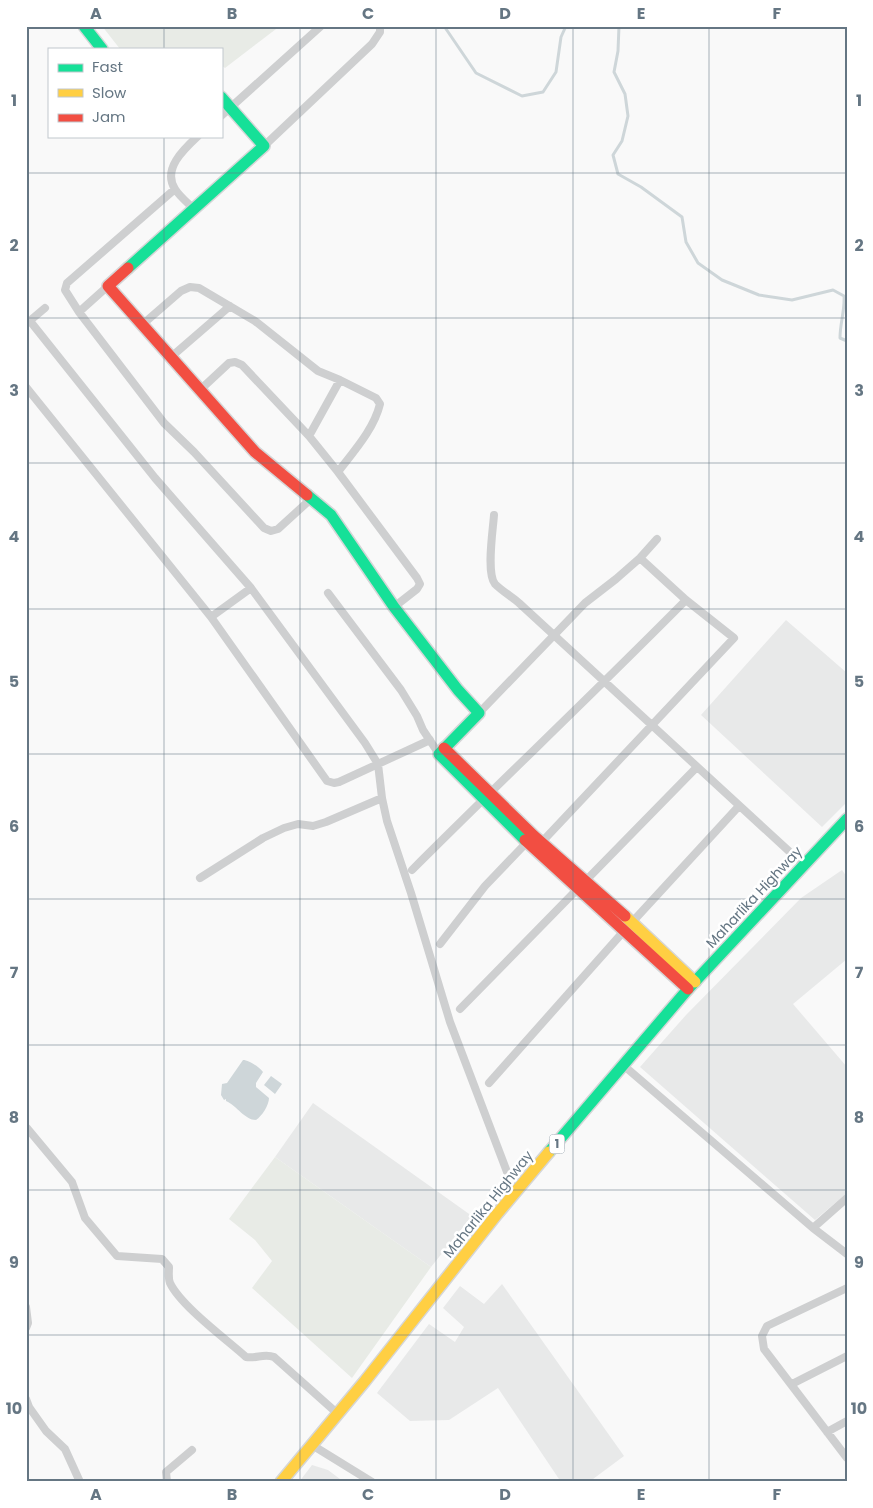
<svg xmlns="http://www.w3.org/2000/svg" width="873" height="1508" font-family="Poppins,sans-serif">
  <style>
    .built { fill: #e8e9e9 }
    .green { fill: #e8ebe6 }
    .water { fill: #ced6d9 }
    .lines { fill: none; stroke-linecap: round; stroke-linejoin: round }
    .stream { stroke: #ced6d9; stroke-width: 3 }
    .fast-casing { stroke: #d5d6d7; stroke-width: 14 }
    .slow-casing { stroke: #d5d6d7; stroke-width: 14 }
    .jam-casing { stroke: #d5d6d7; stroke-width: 14 }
    .street { stroke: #cecfd0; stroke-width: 8 }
    .fast { stroke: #16e098; stroke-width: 11 }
    .slow { stroke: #ffcf43; stroke-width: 11 }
    .jam { stroke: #f24e42; stroke-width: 11 }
    .grid { fill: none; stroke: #657683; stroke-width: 1; stroke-opacity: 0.55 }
    .labels { text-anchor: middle; stroke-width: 5; stroke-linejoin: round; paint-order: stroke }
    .shield { fill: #fff; stroke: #939fa8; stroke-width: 1 }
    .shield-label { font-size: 12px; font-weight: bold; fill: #657683 }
    .street-label { font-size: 14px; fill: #657683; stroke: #fff }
    .neatline { fill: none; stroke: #657683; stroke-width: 2 }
    .grid-label { font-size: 16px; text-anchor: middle; font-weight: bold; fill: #657683 }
  </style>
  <rect width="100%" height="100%" fill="#f9f9f9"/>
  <path class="built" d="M 786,620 L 847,673 L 847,802 L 822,827 L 701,715 Z
    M 842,870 L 847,877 L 847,959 L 793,1004 L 847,1067 L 847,1193 L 815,1220 L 640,1067 L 686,1015 L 801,898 Z
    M 313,1103 L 472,1216 L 431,1267 L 275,1157 Z
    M 502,1284 L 624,1456 L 589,1482 L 561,1482 L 498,1388 L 449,1420 L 410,1421 L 377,1393 L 429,1324 L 455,1342 L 464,1327 L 443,1308 L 460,1286 L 484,1304 Z
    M 312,1465 L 328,1470 L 344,1482 L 299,1482 Z"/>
  <path class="green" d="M 102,26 L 280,26 L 225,68 L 221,65 L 221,49 L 120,49 Z
    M 275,1157 L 431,1267 L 352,1378 L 252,1288 L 272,1261 L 255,1240 L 229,1219 Z"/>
  <path class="water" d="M 243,1060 C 249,1060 259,1067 263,1072 L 256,1083 L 256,1087 L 269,1098 C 269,1105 262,1116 256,1120 C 245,1120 237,1106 226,1101 L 226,1099 L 224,1100 L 221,1095 L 222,1084 L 227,1083 Z
    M 271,1076 L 282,1084 L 275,1094 L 264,1085 Z"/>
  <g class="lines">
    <path class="stream" d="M 444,26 L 476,73 L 522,96 L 543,92 L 556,72 L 561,37 L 566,26
      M 619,26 L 618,51 L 614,72 L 625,94 L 628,116 L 622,141 L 613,155 L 618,174 L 641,187 L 682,217 L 686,242 L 698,263 L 722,280 L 759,295 L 792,300 L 833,290 L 844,296 C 845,310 840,323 840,338 L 847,341"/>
    <defs>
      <path id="fast" d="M 84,26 L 102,49
        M 128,268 L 264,146 L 221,97
        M 307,495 L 331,515 L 394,607 L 458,690 L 479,713 L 439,754 L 525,840
        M 549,1152 L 688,989 L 847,819"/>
      <path id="slow" d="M 625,916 L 695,982
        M 281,1482 L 365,1381 L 497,1214 L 549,1152"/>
      <path id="jam" d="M 128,268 L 108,286 L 255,452 L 307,495
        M 444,748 L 534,836 L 625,916
        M 525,840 L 688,989"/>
    </defs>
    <use href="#fast" class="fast-casing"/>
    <use href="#slow" class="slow-casing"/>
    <use href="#jam" class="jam-casing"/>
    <path class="street" d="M 221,116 L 321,26
      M 264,146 L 372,44 L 380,32 L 380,26
      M 175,189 L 67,283 L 65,290 L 79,312 L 164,423 L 194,452 L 264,528 L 271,531 L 278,529 L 312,498
      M 195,210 C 188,203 180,197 175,189 C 162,169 184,149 198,136
      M 79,312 L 108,286
      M 30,321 L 155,478 L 251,588 L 365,743 L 378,764 L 382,798 L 387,821 L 411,893 L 450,1022 L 515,1193
      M 26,324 L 45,308
      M 143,324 L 181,291 L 190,287 L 199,288 L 255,321 L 318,371 L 340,380 L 376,398 L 380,404 C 374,429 354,451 338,472
      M 171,357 L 230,306
      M 26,387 L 211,617 L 327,781 L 334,783 L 339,782 L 430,740
      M 200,390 L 229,363 L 235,362 L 242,365 L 309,436 L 338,472 L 417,578 L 420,584 L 417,589 L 394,607
      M 309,436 L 340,380
      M 494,515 C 493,530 486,573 495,584 C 502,591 512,597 519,603 L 804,865
      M 328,593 L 401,690 L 417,716 L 423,730 L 439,754
      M 211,617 L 251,588
      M 479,713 L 585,603 L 616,579 L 640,558 L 657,539
      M 539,845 L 734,638 L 686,600 L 640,558
      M 412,870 C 503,779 596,691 686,600
      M 200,878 L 263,838 L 284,828 L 298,824 L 313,826 L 326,822 L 382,798
      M 440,944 L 485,886 L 530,839
      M 460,1009 L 697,767
      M 623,1065 L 813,1228 L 847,1198
      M 489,1083 L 624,931 L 739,806
      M 27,1128 L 72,1182 L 85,1218 L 117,1256 L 162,1259 L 169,1267 C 169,1272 168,1278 170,1283 C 181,1306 226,1339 246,1357 C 256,1359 264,1353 274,1357 L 338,1414
      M 813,1228 L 847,1254
      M 847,1288 L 767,1326 L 762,1336 L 764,1349 L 847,1458
      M 26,1307 L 28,1323 L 26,1328
      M 792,1384 L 847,1356
      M 26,1399 L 29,1407 L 46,1431 L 65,1449 L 80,1482
      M 827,1432 L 847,1421
      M 312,1445 L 372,1482
      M 167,1482 L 166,1472 L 192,1450"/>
    <use href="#fast" class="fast"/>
    <use href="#slow" class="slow"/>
    <use href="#jam" class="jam"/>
  </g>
  <path class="grid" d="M 164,26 L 164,49M 300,26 L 300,1482M 436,26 L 436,1482M 573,26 L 573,1482M 709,26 L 709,1482M 164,136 L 164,1482M 26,173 L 847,173M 26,318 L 847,318M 26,463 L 847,463M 26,609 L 847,609M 26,754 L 847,754M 26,899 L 847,899M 26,1045 L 847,1045M 26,1190 L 847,1190M 26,1335 L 847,1335"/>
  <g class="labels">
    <rect class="shield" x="549.5" y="1134.5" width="15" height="19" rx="4"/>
    <g class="shield-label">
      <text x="557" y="1148">1</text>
    </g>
    <g class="street-label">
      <text transform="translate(754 897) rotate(-47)" y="5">Maharlika Highway</text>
      <text transform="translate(488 1204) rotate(-51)" y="5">Maharlika Highway</text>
    </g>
  </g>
  <rect width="873" height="1508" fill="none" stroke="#ffffff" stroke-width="55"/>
  <rect x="48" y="48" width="175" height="90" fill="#ffffff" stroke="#c1c8cd"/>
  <rect x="58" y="64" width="25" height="8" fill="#16e098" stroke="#c1c8cd"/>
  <text x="92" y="72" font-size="15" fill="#657683">Fast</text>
  <rect x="58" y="89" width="25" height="8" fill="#ffcf43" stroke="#c1c8cd"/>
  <text x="92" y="98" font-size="15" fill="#657683">Slow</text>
  <rect x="58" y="114" width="25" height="8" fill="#f24e42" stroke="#c1c8cd"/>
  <text x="92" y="122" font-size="15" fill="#657683">Jam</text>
  <rect x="28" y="28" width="818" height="1452" class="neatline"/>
  <g class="grid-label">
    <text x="96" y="19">A</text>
    <text x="232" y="19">B</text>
    <text x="368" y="19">C</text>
    <text x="505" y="19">D</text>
    <text x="641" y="19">E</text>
    <text x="777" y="19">F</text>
    <text x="14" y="106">1</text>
    <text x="859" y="106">1</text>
    <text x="14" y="251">2</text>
    <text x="859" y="251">2</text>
    <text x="14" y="396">3</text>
    <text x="859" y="396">3</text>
    <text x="14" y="542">4</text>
    <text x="859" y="542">4</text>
    <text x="14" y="687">5</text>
    <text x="859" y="687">5</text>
    <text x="14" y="832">6</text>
    <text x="859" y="832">6</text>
    <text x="14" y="978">7</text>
    <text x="859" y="978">7</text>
    <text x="14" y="1123">8</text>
    <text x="859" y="1123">8</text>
    <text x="14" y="1268">9</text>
    <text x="859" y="1268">9</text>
    <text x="14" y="1414">10</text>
    <text x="859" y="1414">10</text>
    <text x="96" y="1500">A</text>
    <text x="232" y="1500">B</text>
    <text x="368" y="1500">C</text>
    <text x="505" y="1500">D</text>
    <text x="641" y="1500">E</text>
    <text x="777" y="1500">F</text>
  </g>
</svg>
